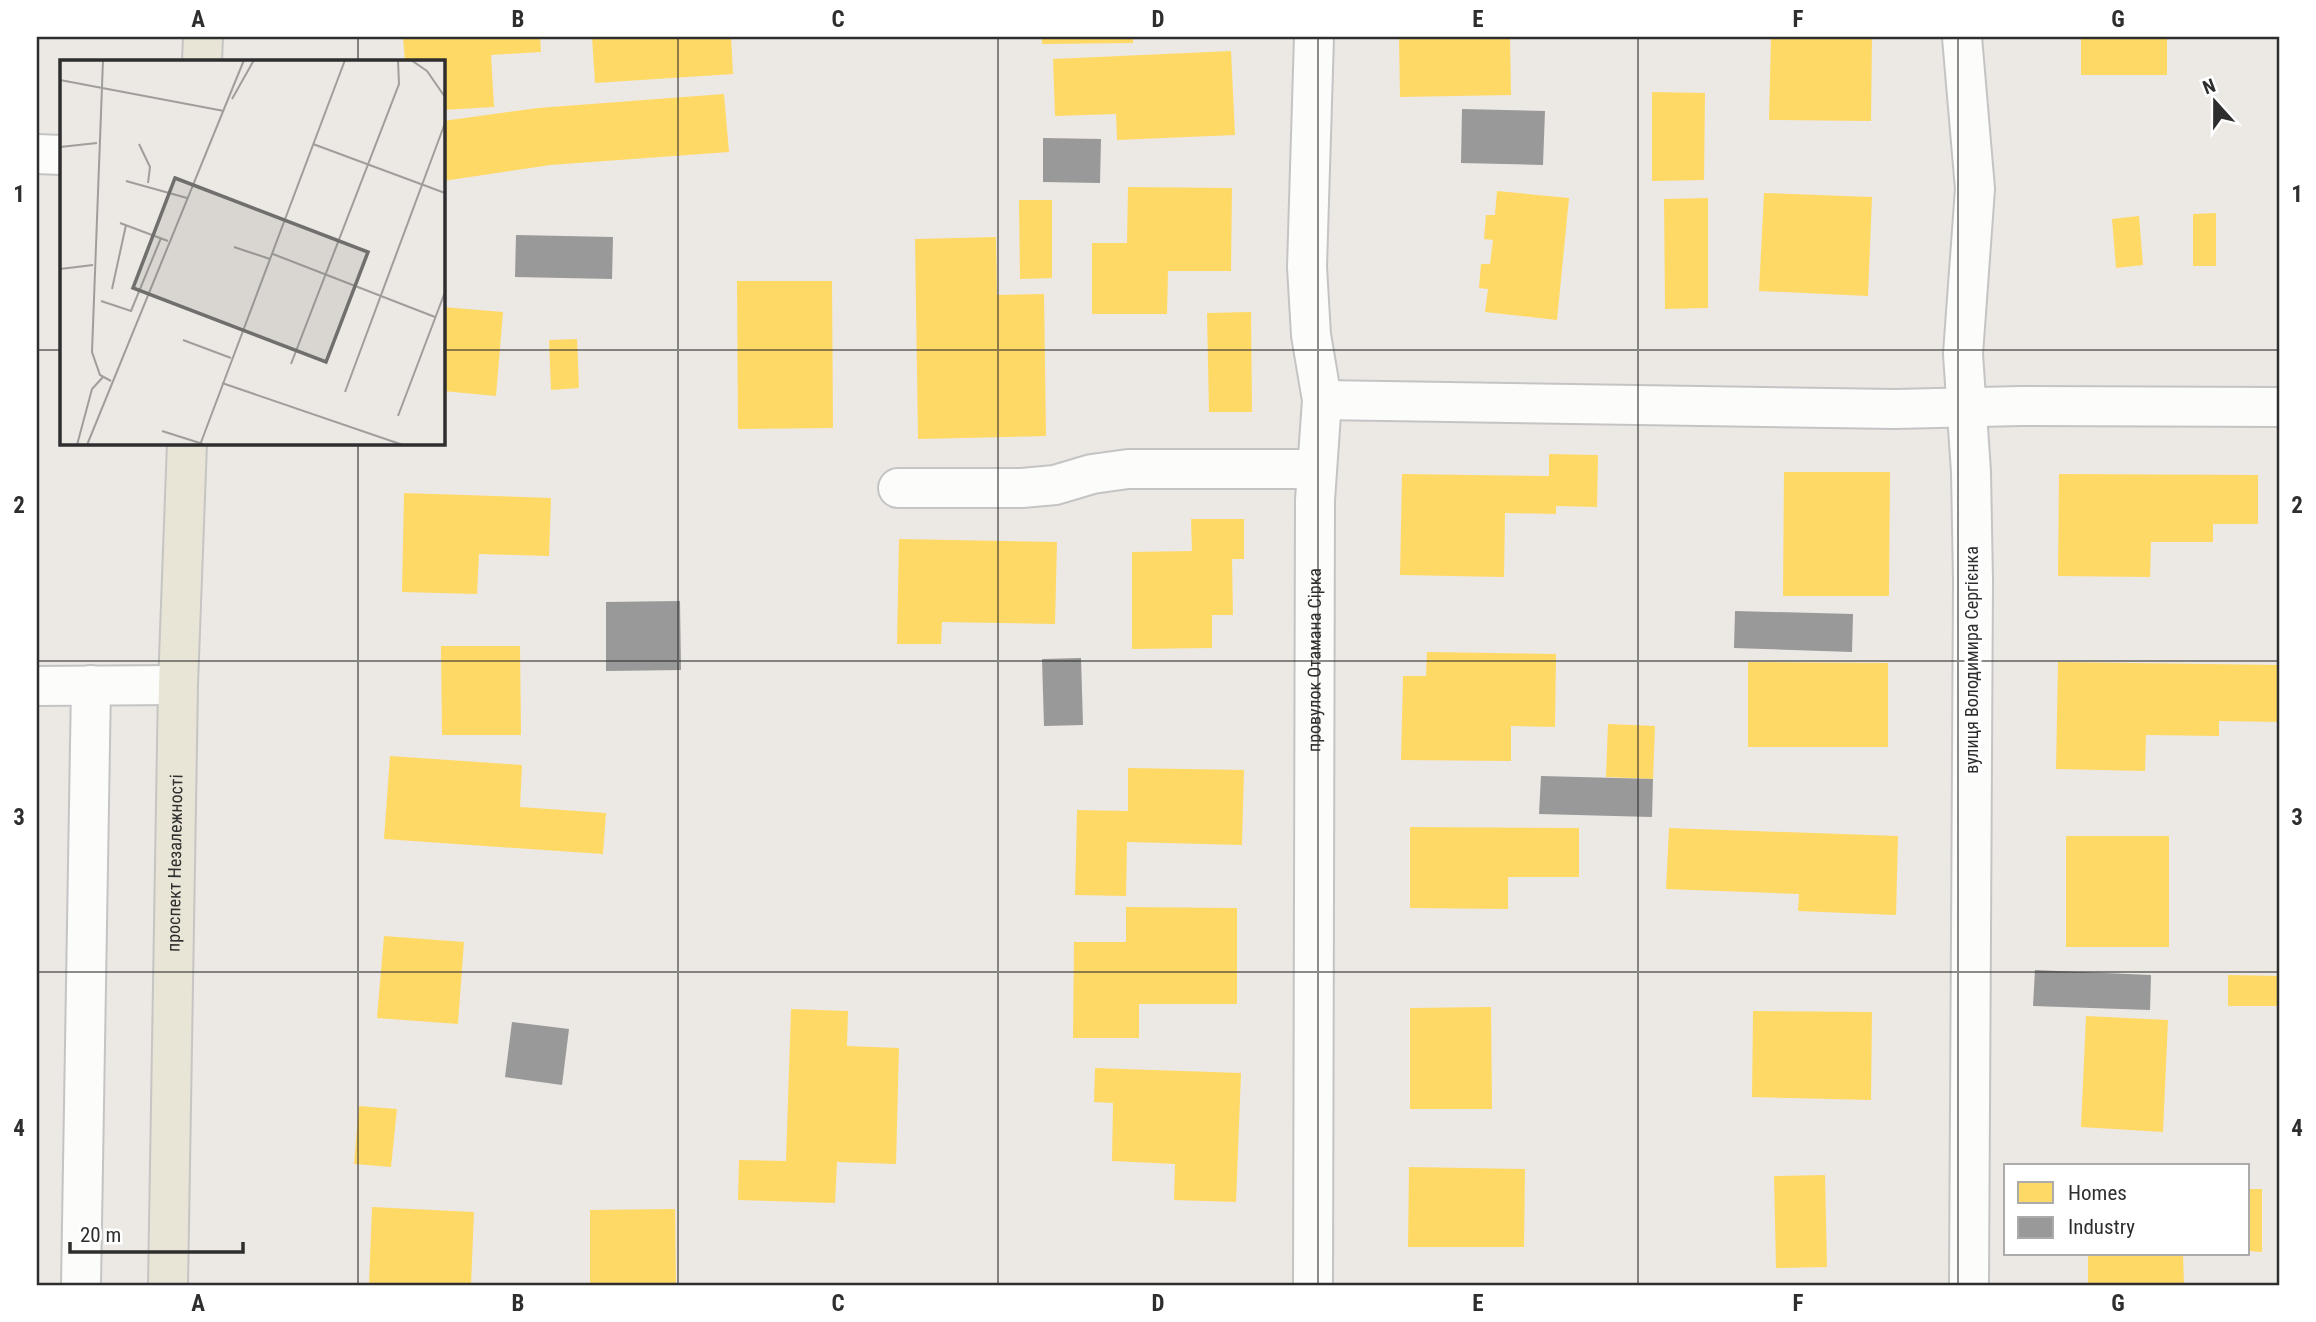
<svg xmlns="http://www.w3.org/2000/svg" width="2316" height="1322" font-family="'Roboto Condensed',sans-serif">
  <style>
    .homes { fill: #ffd966 }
    .industry { fill: #999 }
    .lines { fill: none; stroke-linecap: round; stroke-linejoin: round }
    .minor-casing { stroke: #c5c4c5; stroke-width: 42 }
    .major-casing { stroke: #c6c5c4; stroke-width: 42 }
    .minor { stroke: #fcfcfb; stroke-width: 38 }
    .major { stroke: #e8e4d6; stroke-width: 38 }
    .grid { fill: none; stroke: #2e2e2e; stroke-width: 2; stroke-opacity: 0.55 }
    .labels { text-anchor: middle; stroke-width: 7; stroke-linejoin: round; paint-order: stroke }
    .street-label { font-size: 18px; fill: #2e2e2e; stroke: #fff }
    .inset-road { fill: none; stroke: #a09e9b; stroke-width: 2 }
    .view { fill: #706f6e; fill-opacity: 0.15; stroke: #706f6e; stroke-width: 3.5 }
    .inset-edge { fill: none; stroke: #2e2e2e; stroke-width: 3.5 }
    .neatline { fill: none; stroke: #2e2e2e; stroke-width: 2.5 }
    .grid-label { font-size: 23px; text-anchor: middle; font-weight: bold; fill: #2e2e2e }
  </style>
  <rect width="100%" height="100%" fill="#ece8e4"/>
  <path class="homes" d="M 403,37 L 540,37 L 541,52 L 491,55 L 494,107 L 443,110 L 443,61 L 405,61 Z
    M 592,37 L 731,37 L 733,74 L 595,83 Z
    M 1042,37 L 1133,37 L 1133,43 L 1042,44 Z
    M 1399,37 L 1510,37 L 1511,95 L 1400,97 Z
    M 1771,37 L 1872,37 L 1871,121 L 1769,120 Z
    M 2081,37 L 2167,37 L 2167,75 L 2081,75 Z
    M 1231,51 L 1235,135 L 1117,140 L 1116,114 L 1055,116 L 1053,59 Z
    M 1652,92 L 1705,93 L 1704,180 L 1652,181 Z
    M 724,94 L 729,152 L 550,165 L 443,181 L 443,121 L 538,108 Z
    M 1128,187 L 1232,188 L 1231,271 L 1168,271 L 1167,314 L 1092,314 L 1092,243 L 1127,243 Z
    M 1497,191 L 1569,198 L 1557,320 L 1485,312 L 1488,289 L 1479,288 L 1481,264 L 1490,264 L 1493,240 L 1484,239 L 1486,215 L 1495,215 Z
    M 1764,193 L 1872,197 L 1868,296 L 1759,291 Z
    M 1708,198 L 1708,308 L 1665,309 L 1664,199 Z
    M 1019,200 L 1052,200 L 1052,278 L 1020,279 Z
    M 2216,213 L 2216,266 L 2193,266 L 2193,214 Z
    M 2139,216 L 2143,265 L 2116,268 L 2112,219 Z
    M 996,237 L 997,295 L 1044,294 L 1046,436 L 918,439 L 915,239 Z
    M 737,281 L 832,281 L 833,428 L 738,429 Z
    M 443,307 L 503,312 L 496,396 L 443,391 Z
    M 1251,312 L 1252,412 L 1209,412 L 1207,313 Z
    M 577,339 L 579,388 L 551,390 L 549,340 Z
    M 1549,454 L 1598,455 L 1597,507 L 1556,506 L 1556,514 L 1505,513 L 1504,577 L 1400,575 L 1402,474 L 1549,476 Z
    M 1784,472 L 1890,472 L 1889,596 L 1783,596 Z
    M 2059,474 L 2258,475 L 2258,524 L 2213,524 L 2213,542 L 2151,542 L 2150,577 L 2058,576 Z
    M 404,493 L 551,498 L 549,556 L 479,554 L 477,594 L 402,592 Z
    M 1191,519 L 1244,519 L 1244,559 L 1232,559 L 1233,615 L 1212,615 L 1212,648 L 1132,649 L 1132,552 L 1192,551 Z
    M 899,539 L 1057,542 L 1055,624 L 942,622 L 941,644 L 897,644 Z
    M 441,646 L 520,646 L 521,735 L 442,735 Z
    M 1427,652 L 1556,654 L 1555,727 L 1511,726 L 1511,761 L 1401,760 L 1403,676 L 1426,676 Z
    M 1748,662 L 1888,663 L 1888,747 L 1748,747 Z
    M 2058,662 L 2279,665 L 2279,722 L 2219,721 L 2219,736 L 2146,735 L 2145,771 L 2056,769 Z
    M 1608,724 L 1655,726 L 1653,779 L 1606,777 Z
    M 390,756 L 522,765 L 520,807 L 606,813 L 603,854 L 384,839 Z
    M 1128,768 L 1244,770 L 1242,845 L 1127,842 L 1126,896 L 1075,895 L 1077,810 L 1128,811 Z
    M 1410,827 L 1579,828 L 1579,877 L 1508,877 L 1508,909 L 1410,908 Z
    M 1669,828 L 1898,836 L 1896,915 L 1798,911 L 1799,894 L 1666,889 Z
    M 2066,836 L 2169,836 L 2169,947 L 2066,947 Z
    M 1126,907 L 1237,908 L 1237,1004 L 1139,1004 L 1139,1038 L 1073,1038 L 1074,942 L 1126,942 Z
    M 384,936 L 464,942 L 458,1024 L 377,1018 Z
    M 2228,975 L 2279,976 L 2279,1006 L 2228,1006 Z
    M 1491,1007 L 1492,1109 L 1410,1109 L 1410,1008 Z
    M 791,1009 L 848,1011 L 847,1046 L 899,1048 L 896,1164 L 837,1162 L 835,1203 L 738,1200 L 739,1160 L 786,1161 Z
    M 1753,1011 L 1872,1012 L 1871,1100 L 1752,1097 Z
    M 2086,1016 L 2168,1020 L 2163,1132 L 2081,1127 Z
    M 1095,1068 L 1241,1073 L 1236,1202 L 1174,1200 L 1175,1164 L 1112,1161 L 1113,1103 L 1094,1102 Z
    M 359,1106 L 397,1109 L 391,1167 L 354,1164 Z
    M 1409,1167 L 1525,1169 L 1524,1247 L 1408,1247 Z
    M 1825,1175 L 1827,1267 L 1776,1268 L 1774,1176 Z
    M 2248,1189 L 2262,1189 L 2262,1252 L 2248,1251 Z
    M 372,1207 L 474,1212 L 471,1285 L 369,1285 Z
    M 675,1209 L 676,1285 L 590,1285 L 590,1210 Z
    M 2088,1254 L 2183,1254 L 2184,1285 L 2088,1285 Z"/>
  <path class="industry" d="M 1462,109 L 1545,111 L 1543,165 L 1461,163 Z
    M 1043,138 L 1101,139 L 1100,183 L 1043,182 Z
    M 516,235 L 613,237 L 612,279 L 515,277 Z
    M 680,601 L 681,670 L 606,671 L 606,602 Z
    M 1735,611 L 1853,614 L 1852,652 L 1734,648 Z
    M 1081,658 L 1083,725 L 1044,726 L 1042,659 Z
    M 1541,776 L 1653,779 L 1652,817 L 1539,814 Z
    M 2035,970 L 2151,975 L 2150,1010 L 2033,1006 Z
    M 512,1022 L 569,1029 L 562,1085 L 505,1077 Z"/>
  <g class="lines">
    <defs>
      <g id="minor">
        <path d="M 1962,37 L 1975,189 L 1963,354 L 1971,472 L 1973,581 L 1969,1285"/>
        <path d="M 37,154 L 61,155"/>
        <path d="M 1322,400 L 1895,409 L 2021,406 L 2279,407"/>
        <path d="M 898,488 L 1022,488 L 1055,485 L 1092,474 L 1128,469 L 1317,469"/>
        <path d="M 37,686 L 178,685"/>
        <path d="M 81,1285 L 91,685"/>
        <path id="s1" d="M 1313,1285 L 1315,500 L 1322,400 L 1311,335 L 1307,267 L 1314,37"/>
      </g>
      <g id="major">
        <path d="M 202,61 L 203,37"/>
        <path id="s2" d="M 168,1285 L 178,685 L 187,443"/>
      </g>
    </defs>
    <use href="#minor" class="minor-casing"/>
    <use href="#major" class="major-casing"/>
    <use href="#minor" class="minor"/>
    <use href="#major" class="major"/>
  </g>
  <path class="grid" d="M 358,37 L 358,61M 678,37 L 678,1285M 998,37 L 998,1285M 1318,37 L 1318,1285M 1638,37 L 1638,1285M 1958,37 L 1958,1285M 37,350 L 61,350M 443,350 L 2279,350M 358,443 L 358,1285M 37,661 L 2279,661M 37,972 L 2279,972"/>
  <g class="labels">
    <g class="street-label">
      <text dy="6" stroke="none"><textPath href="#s1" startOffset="625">провулок Отамана Сірка</textPath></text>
      <text transform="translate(1972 660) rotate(-90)" y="6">вулиця Володимира Сергієнка</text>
      <text dy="6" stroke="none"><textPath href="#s2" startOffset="422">проспект Незалежності</textPath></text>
    </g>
  </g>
  <g transform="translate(60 60)">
    <rect width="385" height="385" fill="#ece8e4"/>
    <path class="inset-road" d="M 43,0 L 32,292 L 40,315 L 51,321M 351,0 L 367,11 L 385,37M 0,20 L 164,51M 172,39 L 194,0M 79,84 L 90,107 L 88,123M 253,84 L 385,133M 0,87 L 37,83M 66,121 L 127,138M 60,163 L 108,181M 174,187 L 210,199M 213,194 L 375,257M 0,209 L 33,205M 52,229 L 66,165M 41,241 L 71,251 L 101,178M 123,280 L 171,298M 231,304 L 339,24 L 338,0M 162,323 L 343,385M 285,332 L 385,63M 338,356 L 385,232M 102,371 L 143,384M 17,385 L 32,329 L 43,317M 27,385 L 184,0M 140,385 L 285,0"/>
    <path class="view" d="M 115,118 L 308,192 L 266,302 L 73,228 Z"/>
    <rect width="385" height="385" class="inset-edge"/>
  </g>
  <rect width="2316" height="1322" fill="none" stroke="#ffffff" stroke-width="77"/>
  <rect x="2004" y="1164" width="245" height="91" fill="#ffffff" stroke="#ababab" stroke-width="2"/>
  <rect x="2018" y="1182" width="35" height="21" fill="#ffd966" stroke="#ababab" stroke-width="2"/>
  <text x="2068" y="1200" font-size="21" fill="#2e2e2e">Homes</text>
  <rect x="2018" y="1217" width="35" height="21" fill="#999999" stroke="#ababab" stroke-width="2"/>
  <text x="2068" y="1234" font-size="21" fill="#2e2e2e">Industry</text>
  <g transform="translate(2215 102) rotate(339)" stroke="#ffffff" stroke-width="5" paint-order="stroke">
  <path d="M0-5L12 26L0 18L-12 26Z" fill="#2e2e2e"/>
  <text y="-10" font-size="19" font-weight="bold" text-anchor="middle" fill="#2e2e2e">N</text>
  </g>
  <path d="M70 1242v10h173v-10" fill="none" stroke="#2e2e2e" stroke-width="3.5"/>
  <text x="80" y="1242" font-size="21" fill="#2e2e2e" stroke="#ffffff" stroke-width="5" paint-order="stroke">20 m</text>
  <rect x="38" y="38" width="2240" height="1246" class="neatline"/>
  <g class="grid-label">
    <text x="198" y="27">A</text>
    <text x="518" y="27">B</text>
    <text x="838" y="27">C</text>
    <text x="1158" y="27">D</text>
    <text x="1478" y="27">E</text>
    <text x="1798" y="27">F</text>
    <text x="2118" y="27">G</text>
    <text x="19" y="202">1</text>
    <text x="2297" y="202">1</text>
    <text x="19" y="513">2</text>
    <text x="2297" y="513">2</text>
    <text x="19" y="825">3</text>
    <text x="2297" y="825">3</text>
    <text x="19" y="1136">4</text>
    <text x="2297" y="1136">4</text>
    <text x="198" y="1311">A</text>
    <text x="518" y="1311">B</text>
    <text x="838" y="1311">C</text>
    <text x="1158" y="1311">D</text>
    <text x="1478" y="1311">E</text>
    <text x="1798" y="1311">F</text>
    <text x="2118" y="1311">G</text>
  </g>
</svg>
